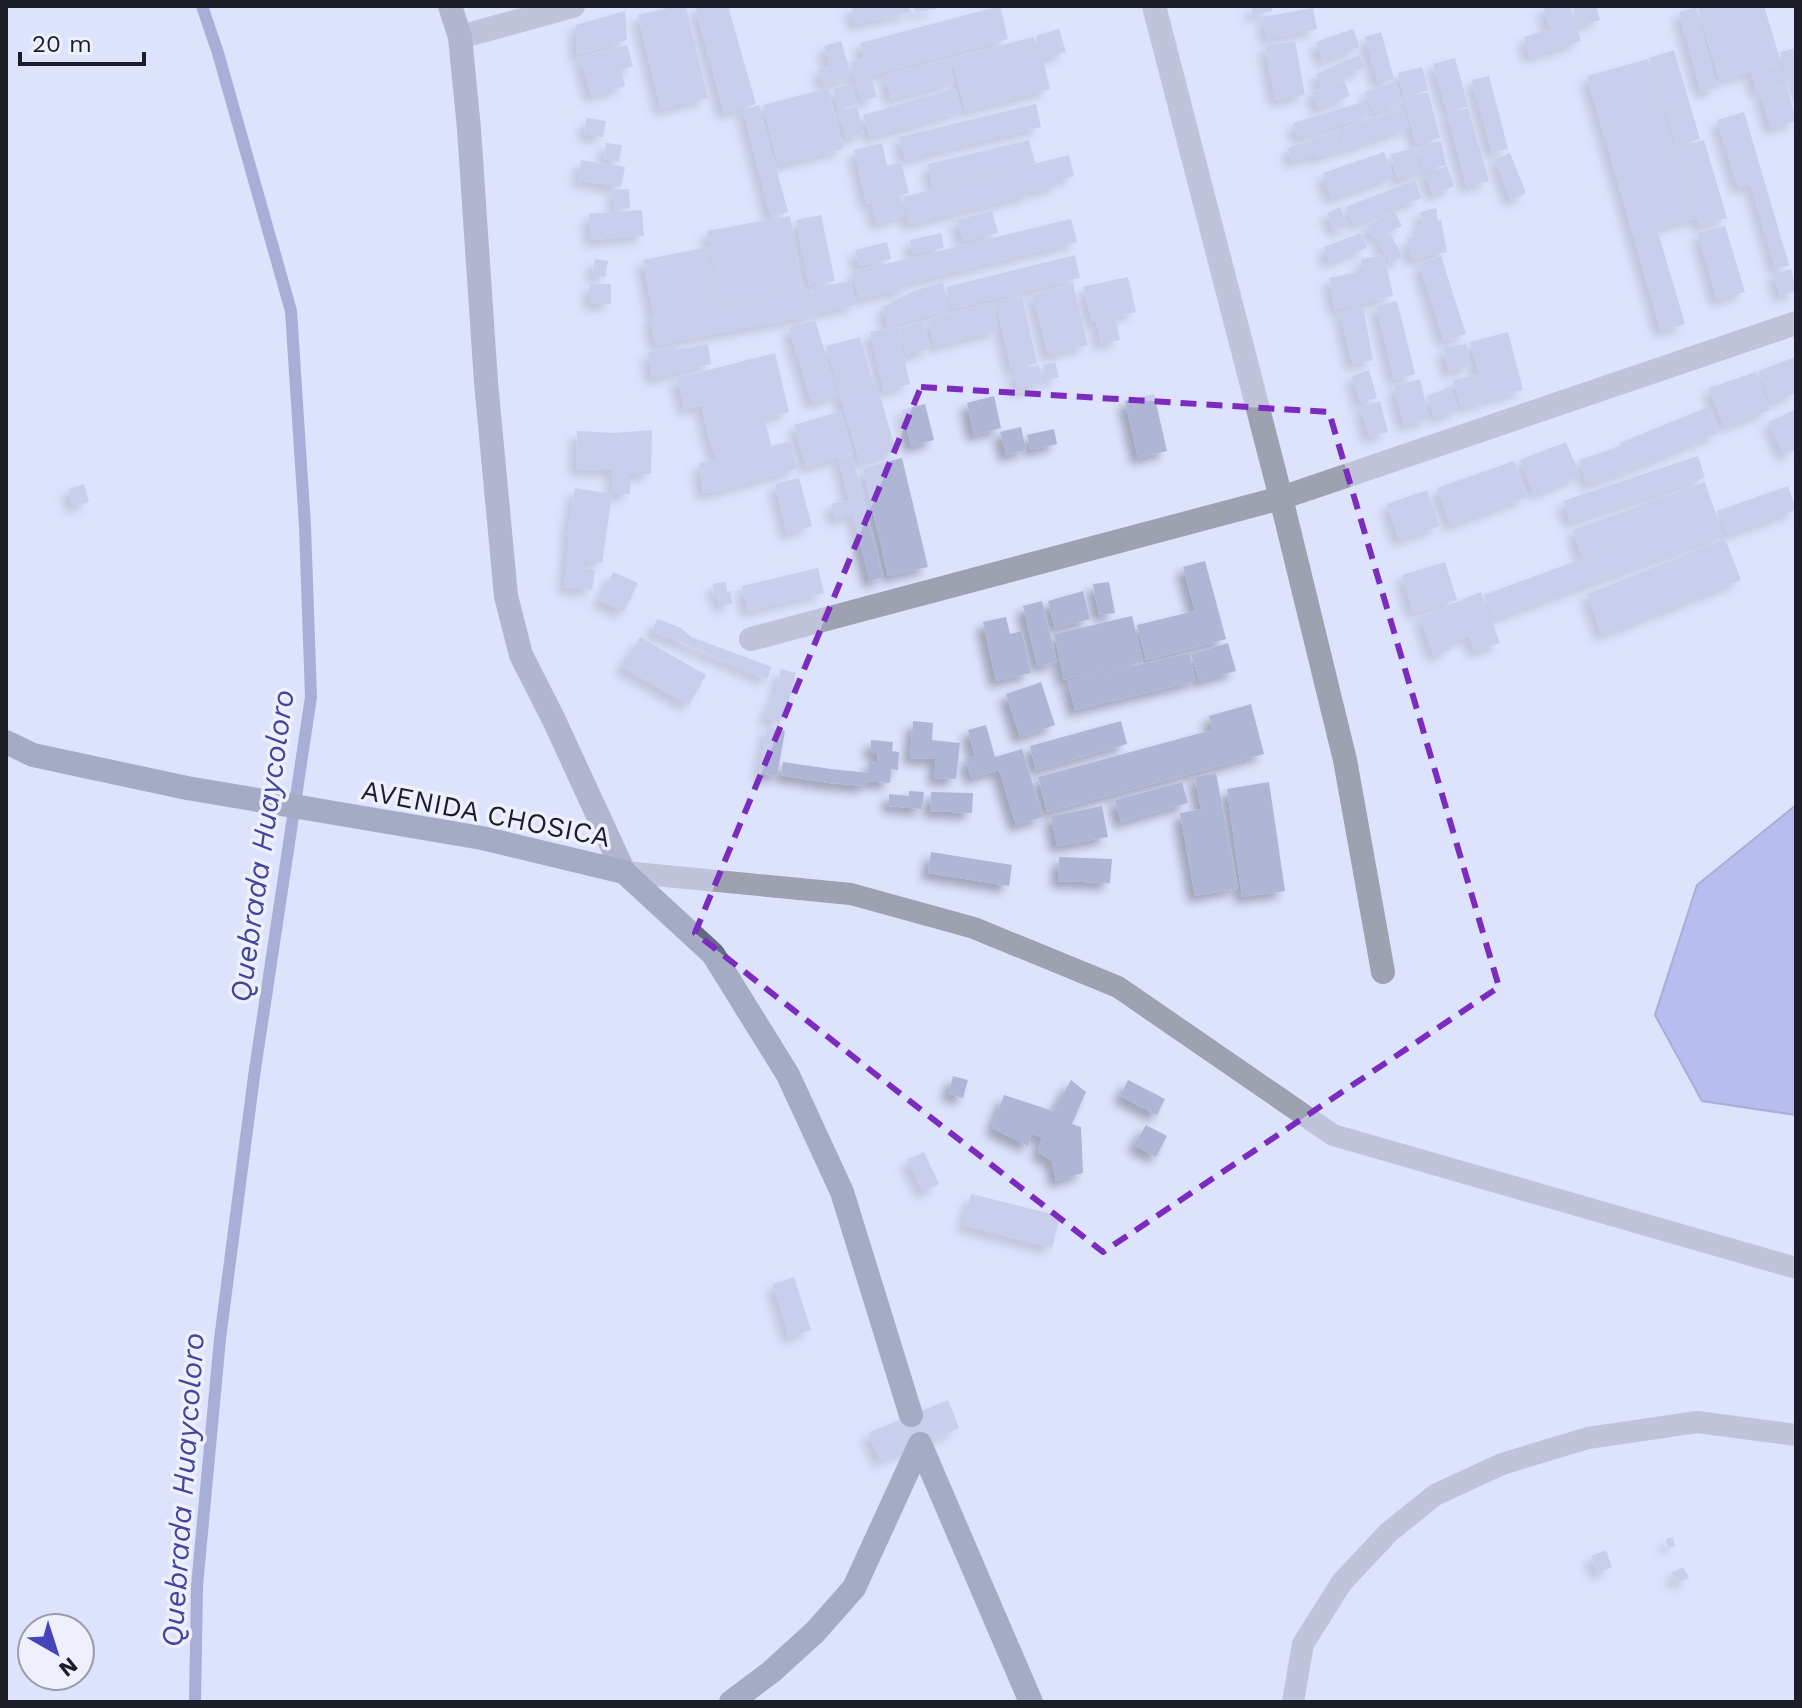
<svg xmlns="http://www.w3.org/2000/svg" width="1802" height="1708" font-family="'Work Sans',sans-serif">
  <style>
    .water { fill: #8993dd; stroke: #6870a7; stroke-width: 2 }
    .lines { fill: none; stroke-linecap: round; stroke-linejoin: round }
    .stream { stroke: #6870a7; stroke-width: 12 }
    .building { fill: #afb5d5; filter: url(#shadow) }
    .service { stroke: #9ea1af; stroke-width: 22 }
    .minor { stroke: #9ea1af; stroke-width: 24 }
    .tertiary { stroke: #9ea1af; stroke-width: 24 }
    .secondary { stroke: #7c8095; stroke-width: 24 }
    .primary { stroke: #656982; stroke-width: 24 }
    .marked { fill: none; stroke: #7b2cbf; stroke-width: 6; stroke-dasharray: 16 10; stroke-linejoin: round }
    .labels { text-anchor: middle; stroke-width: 7; stroke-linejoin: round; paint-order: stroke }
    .street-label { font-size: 28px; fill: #1b1d29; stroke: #eef0fe }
    .water-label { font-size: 30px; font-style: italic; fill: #41459c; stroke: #eef0fe }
  </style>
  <defs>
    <filter id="shadow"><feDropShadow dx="-7" dy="7" stdDeviation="4" flood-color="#0004"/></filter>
  </defs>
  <rect width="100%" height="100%" fill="#dde2fd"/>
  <path class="water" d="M 1796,805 L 1796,1115 L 1702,1101 L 1655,1015 L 1697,885 Z"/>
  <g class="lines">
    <path class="stream" d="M 195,1702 L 197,1586 L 220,1339 L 254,1076 L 311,697 L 305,526 L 291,311 L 218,53 L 202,6"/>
  </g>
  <path class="building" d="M 676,6 L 686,6 L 708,98 L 661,109 L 638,15 Z
    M 695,6 L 728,6 L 756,104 L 724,113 Z
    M 851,6 L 909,6 L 911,12 L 855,24 Z
    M 913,6 L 936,6 L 936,9 L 915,12 Z
    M 1000,6 L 1008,39 L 855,80 L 851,62 L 864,58 L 860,43 Z
    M 1251,6 L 1272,6 L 1272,11 L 1253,15 Z
    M 1543,6 L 1570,6 L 1581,41 L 1530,57 L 1524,37 L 1550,29 Z
    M 1573,6 L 1596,6 L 1600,20 L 1578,26 Z
    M 1697,6 L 1764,6 L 1781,62 L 1765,67 L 1780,64 L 1785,83 L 1757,92 L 1751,71 L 1720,81 Z
    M 1696,7 L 1717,88 L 1701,92 L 1679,12 Z
    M 1313,8 L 1317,29 L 1267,39 L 1263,17 Z
    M 625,11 L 627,40 L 577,55 L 576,25 Z
    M 1059,29 L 1066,52 L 1042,59 L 1036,36 Z
    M 1353,29 L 1360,47 L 1323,61 L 1316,42 Z
    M 1381,32 L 1394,79 L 1378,83 L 1365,37 Z
    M 1033,37 L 1044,64 L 1050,89 L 965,111 L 952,58 Z
    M 841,41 L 852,77 L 824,85 L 819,69 L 830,66 L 824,46 Z
    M 1295,41 L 1305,95 L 1275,100 L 1265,46 Z
    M 627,45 L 633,66 L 621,70 L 625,86 L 591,96 L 580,57 Z
    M 1796,48 L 1796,109 L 1795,110 L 1780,52 Z
    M 1674,50 L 1700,139 L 1676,146 L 1649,58 Z
    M 1359,55 L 1365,67 L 1321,87 L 1316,74 Z
    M 1455,58 L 1468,106 L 1447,112 L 1433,64 Z
    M 948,59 L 954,82 L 891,99 L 885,75 Z
    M 1648,59 L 1695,218 L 1657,229 L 1685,324 L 1661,331 L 1587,76 Z
    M 1422,67 L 1428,90 L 1404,97 L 1398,73 Z
    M 1489,76 L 1508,149 L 1492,153 L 1472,80 Z
    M 871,77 L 877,97 L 862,101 L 856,82 Z
    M 1344,80 L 1350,96 L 1318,108 L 1312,92 Z
    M 1396,82 L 1403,103 L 1373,113 L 1365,92 Z
    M 850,84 L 855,105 L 838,109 L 833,89 Z
    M 1787,85 L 1796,121 L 1771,128 L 1761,93 Z
    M 828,88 L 843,149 L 778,165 L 763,105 Z
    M 955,88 L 962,111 L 870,137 L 863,115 Z
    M 1428,92 L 1440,138 L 1416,144 L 1404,98 Z
    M 1366,101 L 1371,115 L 1298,138 L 1293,123 Z
    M 1036,104 L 1041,127 L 905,159 L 899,137 Z
    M 759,105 L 788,212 L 771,217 L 743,110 Z
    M 857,106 L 864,133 L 846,139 L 838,112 Z
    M 1403,108 L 1409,127 L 1343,150 L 1337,130 Z
    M 1468,108 L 1489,181 L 1467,187 L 1447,114 Z
    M 1744,112 L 1789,265 L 1776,269 L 1751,184 L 1738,187 L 1717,120 Z
    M 587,118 L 606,121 L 603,137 L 584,134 Z
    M 1335,132 L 1341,150 L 1314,158 L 1314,155 L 1292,162 L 1288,148 L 1308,141 L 1312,149 L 1309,140 Z
    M 1029,140 L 1035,163 L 1022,167 L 1069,155 L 1074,176 L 1057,181 L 1058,185 L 1030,192 L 1026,180 L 1029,195 L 909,224 L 903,197 L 1017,168 L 933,187 L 928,164 Z
    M 1704,140 L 1727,218 L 1699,226 L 1676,148 Z
    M 1441,141 L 1446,165 L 1423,171 L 1417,147 Z
    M 606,143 L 622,145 L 619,162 L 604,159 Z
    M 882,143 L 887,166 L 901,162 L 909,193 L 867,204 L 854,150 Z
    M 1415,148 L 1421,173 L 1397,179 L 1391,154 Z
    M 1384,152 L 1393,177 L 1331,198 L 1323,173 Z
    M 1510,153 L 1526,193 L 1511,200 L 1495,159 Z
    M 581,160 L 625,167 L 621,187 L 578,180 Z
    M 1447,166 L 1454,186 L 1433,195 L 1425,174 Z
    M 1415,180 L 1421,198 L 1353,224 L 1346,207 Z
    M 629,189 L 630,208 L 615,210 L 614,190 Z
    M 900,197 L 905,215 L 877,223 L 872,205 Z
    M 1340,207 L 1348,225 L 1335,231 L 1327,213 Z
    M 1436,208 L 1438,221 L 1441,220 L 1447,252 L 1411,259 L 1407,238 L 1419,236 L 1417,224 L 1423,224 L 1420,212 Z
    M 642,210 L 644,236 L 591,240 L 589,214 Z
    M 992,211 L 998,233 L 963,242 L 957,220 Z
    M 1395,212 L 1402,226 L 1373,239 L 1367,226 Z
    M 821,215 L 835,281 L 809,286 L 796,220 Z
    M 790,216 L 802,290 L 811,289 L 815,315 L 656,345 L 650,318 L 654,318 L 643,260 L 708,247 L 720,312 L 720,305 L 787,293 L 720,304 L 707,231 Z
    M 1071,219 L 1077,242 L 904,284 L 905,289 L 859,299 L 852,272 Z
    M 1725,226 L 1745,292 L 1717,300 L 1698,233 Z
    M 941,233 L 944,248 L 913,254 L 910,240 Z
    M 1361,233 L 1367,248 L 1329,262 L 1324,247 Z
    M 1390,233 L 1403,257 L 1391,263 L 1378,240 Z
    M 887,242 L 891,259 L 859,266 L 855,250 Z
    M 1075,255 L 1080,278 L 951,309 L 946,287 Z
    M 1384,255 L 1393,296 L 1335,309 L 1329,278 L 1363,271 L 1361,259 Z
    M 1441,256 L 1466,334 L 1444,341 L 1419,264 Z
    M 595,259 L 608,261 L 605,277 L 592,275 Z
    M 1791,269 L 1796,291 L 1780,296 L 1774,274 Z
    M 1128,277 L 1136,312 L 1115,317 L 1120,340 L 1101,344 L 1096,321 L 1092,322 L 1083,287 Z
    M 851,281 L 856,305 L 816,313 L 812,288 Z
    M 943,282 L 949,310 L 888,326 L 883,307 L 911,292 Z
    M 590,284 L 611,284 L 611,304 L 590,303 Z
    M 1073,284 L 1088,345 L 1048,355 L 1033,295 Z
    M 1022,296 L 1037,363 L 1011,369 L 996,302 Z
    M 1397,301 L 1415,374 L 1394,380 L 1376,306 Z
    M 991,303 L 998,330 L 935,346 L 928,320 Z
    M 1363,306 L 1373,360 L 1352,364 L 1340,311 Z
    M 815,320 L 838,395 L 812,403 L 789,328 Z
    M 923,322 L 930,349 L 906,355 L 899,328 Z
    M 897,326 L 910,384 L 884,391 L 870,332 Z
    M 1508,332 L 1523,390 L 1486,400 L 1470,342 Z
    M 860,337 L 873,383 L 876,382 L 896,451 L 860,462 L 839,393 L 865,385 L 839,392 L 826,346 Z
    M 708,344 L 711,364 L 652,378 L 648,352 L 676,347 L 676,350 Z
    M 1466,344 L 1470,367 L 1448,371 L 1444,347 Z
    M 775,353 L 789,412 L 765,418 L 771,446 L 791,441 L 797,469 L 710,493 L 703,492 L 699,463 L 716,459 L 708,434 L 702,406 L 685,409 L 677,378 Z
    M 1796,357 L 1796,393 L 1770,403 L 1758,371 Z
    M 1055,362 L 1059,377 L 1047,381 L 1043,365 Z
    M 1039,365 L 1043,382 L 1018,388 L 1014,371 Z
    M 1369,370 L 1377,398 L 1360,403 L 1352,376 Z
    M 1756,372 L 1770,410 L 1724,427 L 1709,388 Z
    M 1478,374 L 1485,401 L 1461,407 L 1453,380 Z
    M 1420,379 L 1429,418 L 1404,425 L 1394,386 Z
    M 1450,387 L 1459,410 L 1435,418 L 1427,396 Z
    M 1154,394 L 1167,451 L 1138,458 L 1125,401 Z
    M 994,396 L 1001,428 L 974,435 L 967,403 Z
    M 1380,401 L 1388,432 L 1369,437 L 1361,407 Z
    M 925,404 L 934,440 L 911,446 L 902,410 Z
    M 1708,407 L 1718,433 L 1631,469 L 1587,484 L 1579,460 L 1621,446 L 1620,443 Z
    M 1796,409 L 1796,449 L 1784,455 L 1768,422 Z
    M 841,411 L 853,453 L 806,467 L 794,425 Z
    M 1021,427 L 1026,450 L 1006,455 L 1000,432 Z
    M 1054,429 L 1057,444 L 1031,450 L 1027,435 Z
    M 652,430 L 651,474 L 630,474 L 630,494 L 612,494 L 613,470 L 576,469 L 577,431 L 615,433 Z
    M 1566,442 L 1580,476 L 1534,494 L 1520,460 Z
    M 852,455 L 883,577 L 870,581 L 853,514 L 835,519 L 831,504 L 849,500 L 839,458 Z
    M 1698,456 L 1705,478 L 1570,522 L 1563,501 Z
    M 902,458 L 928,567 L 888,576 L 863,468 Z
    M 1514,461 L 1527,497 L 1450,525 L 1437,488 Z
    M 799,478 L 812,526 L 787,533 L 775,484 Z
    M 1705,482 L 1723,535 L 1493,619 L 1484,595 L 1630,541 L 1582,557 L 1573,530 Z
    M 84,484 L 89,502 L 73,507 L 68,489 Z
    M 1788,486 L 1796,510 L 1726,535 L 1717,511 Z
    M 575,488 L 612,494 L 602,563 L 584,560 L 582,568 L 595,570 L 592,590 L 564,587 L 569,537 L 567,537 Z
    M 1427,490 L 1440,526 L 1399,540 L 1387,504 Z
    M 1725,539 L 1741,580 L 1602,635 L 1587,594 Z
    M 1205,561 L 1226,639 L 1146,660 L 1137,625 L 1195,611 L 1183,567 Z
    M 1445,562 L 1457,600 L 1413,613 L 1402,575 Z
    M 818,568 L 824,593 L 748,611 L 742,586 Z
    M 613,572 L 638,583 L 624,612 L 599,600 Z
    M 726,582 L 727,592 L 731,591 L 732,604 L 720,606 L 719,594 L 714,595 L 713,584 Z
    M 1109,582 L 1115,613 L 1099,615 L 1093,584 Z
    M 1083,591 L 1090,619 L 1055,628 L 1048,601 Z
    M 1481,592 L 1500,643 L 1475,652 L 1469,636 L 1448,644 L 1450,650 L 1434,656 L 1420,617 Z
    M 1042,601 L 1057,662 L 1037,666 L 1023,606 Z
    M 1132,616 L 1143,662 L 1064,680 L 1054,634 Z
    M 1006,617 L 1010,634 L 1022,631 L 1031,673 L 996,681 L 983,622 Z
    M 657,619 L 681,628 L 691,637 L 772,667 L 767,679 L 677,640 L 652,631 Z
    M 640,637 L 706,675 L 689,705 L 622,667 Z
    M 1228,643 L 1236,671 L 1199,681 L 1191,654 Z
    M 1189,653 L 1196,681 L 1075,710 L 1068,681 Z
    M 781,669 L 796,673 L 790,697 L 779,724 L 765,717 L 776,692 Z
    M 1041,682 L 1055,725 L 1020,737 L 1006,694 Z
    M 1251,704 L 1264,754 L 1047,812 L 1038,777 L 1212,730 L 1209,716 Z
    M 913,721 L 933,723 L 932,740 L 960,743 L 956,779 L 934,778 L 936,759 L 910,758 Z
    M 1121,721 L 1127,744 L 1036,770 L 1030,746 Z
    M 986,725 L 995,757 L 1022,749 L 1043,817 L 1016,825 L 999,770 L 971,778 L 966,758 L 975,756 L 968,730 Z
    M 767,727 L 785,731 L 777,776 L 759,773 Z
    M 871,740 L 893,742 L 892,751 L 899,752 L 898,770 L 891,769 L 890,783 L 867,781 L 867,786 L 829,783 L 781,775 L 783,762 L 831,769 L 869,773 L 869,762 L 877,763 L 878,753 L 871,753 Z
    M 1216,773 L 1238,888 L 1195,896 L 1180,813 L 1201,809 L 1195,777 Z
    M 1182,782 L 1188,803 L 1121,822 L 1115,800 Z
    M 1269,782 L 1285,891 L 1242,897 L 1227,789 Z
    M 909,791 L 924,792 L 922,809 L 889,806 L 889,794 L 909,796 Z
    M 931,792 L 973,793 L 972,813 L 930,811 Z
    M 1102,806 L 1108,837 L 1057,846 L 1051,816 Z
    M 931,852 L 1012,865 L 1009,886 L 928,873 Z
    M 1059,857 L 1112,859 L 1110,883 L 1058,881 Z
    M 953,1076 L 968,1080 L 963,1098 L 948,1094 Z
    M 1071,1080 L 1086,1092 L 1072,1124 L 1081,1127 L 1083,1173 L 1056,1181 L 1052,1161 L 1038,1152 L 1042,1137 L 1031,1134 L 1028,1146 L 992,1128 L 1004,1095 L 1053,1111 Z
    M 1128,1080 L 1165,1099 L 1157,1115 L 1120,1096 Z
    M 1146,1125 L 1167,1136 L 1156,1157 L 1134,1145 Z
    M 924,1152 L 939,1184 L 923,1192 L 907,1160 Z
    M 971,1194 L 1060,1216 L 1052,1248 L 963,1225 Z
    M 794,1277 L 811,1330 L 789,1337 L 773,1284 Z
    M 948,1400 L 959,1428 L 880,1461 L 868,1433 Z
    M 1673,1537 L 1675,1546 L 1668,1548 L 1666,1539 Z
    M 1606,1550 L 1612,1567 L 1597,1573 L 1591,1556 Z
    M 1683,1567 L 1689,1578 L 1678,1583 L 1671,1573 Z"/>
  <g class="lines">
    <path class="service" d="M 624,872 L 851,894 L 974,928 L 1118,987 L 1333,1135 L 1796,1268
      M 1293,1702 L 1303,1644 L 1342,1582 L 1389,1532 L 1435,1495 L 1502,1464 L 1588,1438 L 1697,1422 L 1796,1435"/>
    <path class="minor" d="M 460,37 L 573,6
      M 1281,498 L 1345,760 L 1383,972
      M 751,639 L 1281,498 L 1796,323"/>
    <path class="tertiary" d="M 1154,6 L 1281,498"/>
    <path class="secondary" d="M 450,6 L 460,37 L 469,129 L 486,382 L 506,596 L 521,655 L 553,718 L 624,872"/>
    <path class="primary" d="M 6,742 L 33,755 L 187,788 L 482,838 L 624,872 L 713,954 L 788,1075 L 842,1192 L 911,1415
      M 920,1444 L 1031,1702
      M 731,1702 L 771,1672 L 815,1632 L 854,1588 L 920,1444"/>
  </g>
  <path d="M0 0H1802V1708H0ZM 921,387 L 1329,412 L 1499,987 L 1103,1252 L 695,933 Z" fill="#dde2fd" fill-opacity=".55" fill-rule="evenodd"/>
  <path class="marked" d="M 921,387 L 1329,412 L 1499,987 L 1103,1252 L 695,933 Z"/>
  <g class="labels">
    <g class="street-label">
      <text transform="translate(486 813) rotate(11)" y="10">AVENIDA CHOSICA</text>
    </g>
    <g class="water-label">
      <text transform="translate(262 846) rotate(-82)" y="10">Quebrada Huaycoloro</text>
      <text transform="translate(183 1490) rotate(-86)" y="10">Quebrada Huaycoloro</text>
    </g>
  </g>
  <rect width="1802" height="1708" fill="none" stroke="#1b1d29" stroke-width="16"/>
  <g transform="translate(56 1652) rotate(141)"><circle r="38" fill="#eef0fe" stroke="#9a9ca9" stroke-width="2"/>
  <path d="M0-6L14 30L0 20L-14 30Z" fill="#4544ba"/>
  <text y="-12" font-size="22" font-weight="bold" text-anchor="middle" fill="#1b1d29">N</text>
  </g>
  <path d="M20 52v12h124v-12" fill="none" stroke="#1b1d29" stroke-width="4"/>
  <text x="32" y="52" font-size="24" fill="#1b1d29" stroke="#eef0fe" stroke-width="6" paint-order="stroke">20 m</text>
</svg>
